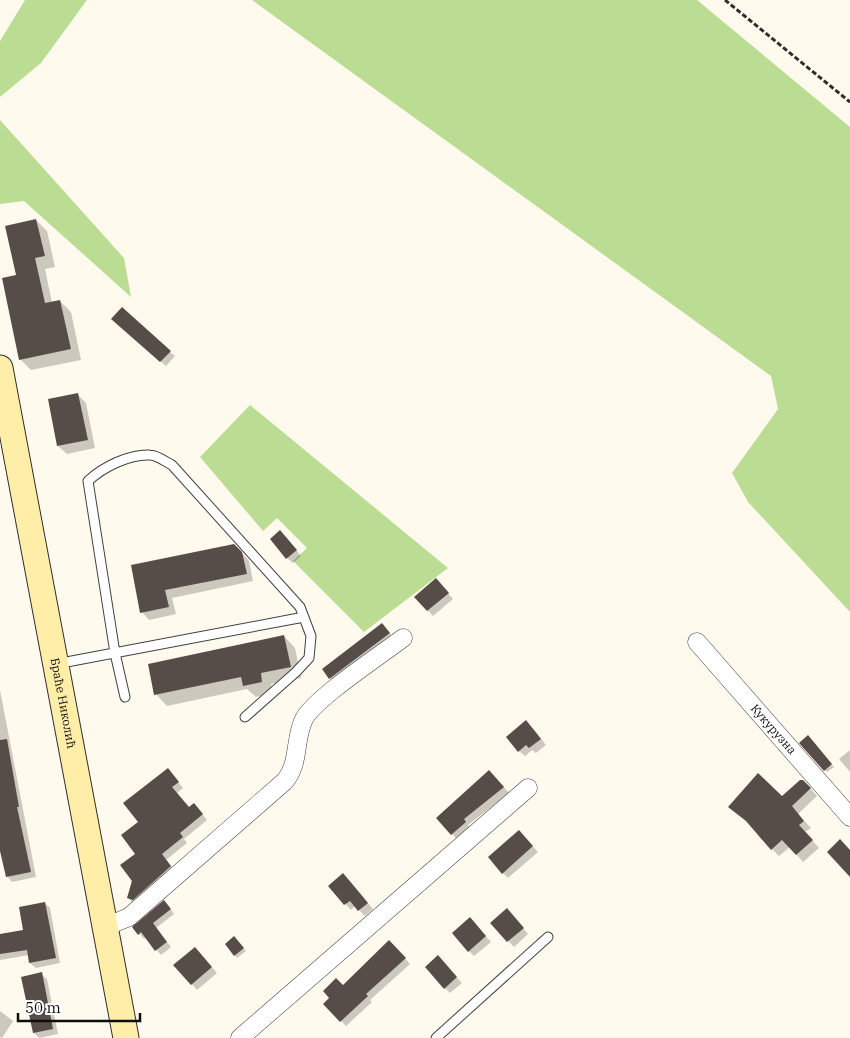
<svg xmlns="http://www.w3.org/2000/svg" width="850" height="1038" font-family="'IBM Plex Serif',serif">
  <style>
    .forest { fill: #badd93 }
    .shadow { fill: #0003 }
    .building { fill: #564d49 }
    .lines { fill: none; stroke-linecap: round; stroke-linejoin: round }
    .service-casing { stroke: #404040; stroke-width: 11 }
    .minor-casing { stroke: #404040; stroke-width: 19 }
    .secondary-casing { stroke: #2f2f2f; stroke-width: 27 }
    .path { stroke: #2f2f2f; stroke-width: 3; stroke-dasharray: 5 2.5; stroke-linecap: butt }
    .service { stroke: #fff; stroke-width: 9 }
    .minor { stroke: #fff; stroke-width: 18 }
    .secondary { stroke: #ffeea8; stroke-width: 25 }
    .labels { text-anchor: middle; stroke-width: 5; stroke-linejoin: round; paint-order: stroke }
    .street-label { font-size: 12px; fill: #0d0d0d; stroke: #fff }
  </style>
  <rect width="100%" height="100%" fill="#fffaed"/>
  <path class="forest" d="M 25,0 L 87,0 L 41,63 L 0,97 L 0,41 Z
    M 252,0 L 697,0 L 850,127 L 850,612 L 748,502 L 732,473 L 778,409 L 771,376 Z
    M 0,120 L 124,258 L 131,297 L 24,201 L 0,204 Z
    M 250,405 L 448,568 L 364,632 L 293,561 L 307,548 L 277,518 L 263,531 L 200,457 Z"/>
  <path class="shadow" d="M 36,220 L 47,231 L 55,267 L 45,269 L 52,303 L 60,301 L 71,312 L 81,360 L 31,370 L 20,359 L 18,276 Z
    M 118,324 L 170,352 L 175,356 L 166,366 Z
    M 78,395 L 86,403 L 95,448 L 67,454 L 58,446 Z
    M 286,537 L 301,556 L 293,563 L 287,558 Z
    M 242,553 L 249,561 L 253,581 L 172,598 L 176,614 L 149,620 L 142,612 L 132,566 Z
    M 441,585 L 453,599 L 433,616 L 416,597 Z
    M 386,629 L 393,637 L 334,682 L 330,678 L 324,670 Z
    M 284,636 L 295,648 L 301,678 L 271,684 L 273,693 L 256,697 L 247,689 L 167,706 L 156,694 Z
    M 0,690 L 36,877 L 12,882 L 7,876 L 0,842 Z
    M 532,727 L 546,745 L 536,753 L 532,750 L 525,756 L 519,751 Z
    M 808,737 L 834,767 L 827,772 L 801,743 Z
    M 850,750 L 850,772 L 839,759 Z
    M 168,770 L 183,788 L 177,793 L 189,808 L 199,810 L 207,820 L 184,839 L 187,843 L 166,860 L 176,872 L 134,904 L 128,898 L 137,854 L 139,822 Z
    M 495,777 L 509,793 L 468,825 L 470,828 L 457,839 L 452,834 Z
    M 810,788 L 817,796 L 798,814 L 811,828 L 805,832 L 819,848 L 803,862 L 790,847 L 779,856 L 772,849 L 782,797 Z
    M 524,837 L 538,852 L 508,878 L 503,873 Z
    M 349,880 L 373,909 L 365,916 L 355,906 L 351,910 L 330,887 Z
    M 45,903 L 50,908 L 60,963 L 36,968 L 30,963 L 29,955 L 0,960 L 0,935 L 25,931 Z
    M 169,907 L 174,914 L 156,928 L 171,947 L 161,955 L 146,937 L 144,939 L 134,927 Z
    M 512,915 L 528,934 L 514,947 L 492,923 Z
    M 475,924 L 491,942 L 474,956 L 469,951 Z
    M 236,940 L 246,951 L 237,958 L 226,944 Z
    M 394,946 L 410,964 L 370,1000 L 372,1002 L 346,1026 L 325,1004 Z
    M 200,954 L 217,973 L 197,990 L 175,965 Z
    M 443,963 L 462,983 L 450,993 L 445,988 Z
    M 41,974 L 47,979 L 58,1034 L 39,1038 L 34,1033 Z
    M 0,1011 L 13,1021 L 2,1038 L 0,1037 Z"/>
  <path class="building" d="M 36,219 L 45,256 L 35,258 L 45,303 L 60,300 L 71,349 L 19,360 L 2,278 L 16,275 L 5,226 Z
    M 122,307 L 171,351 L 160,362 L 111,319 Z
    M 78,393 L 88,440 L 57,446 L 48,399 Z
    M 280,530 L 297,550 L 286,559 L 270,539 Z
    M 234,544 L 242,552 L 247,574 L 165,590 L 169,607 L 140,613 L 131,565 Z
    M 436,578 L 449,593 L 427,611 L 414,597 Z
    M 382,623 L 390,633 L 329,679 L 322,669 Z
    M 284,635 L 291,667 L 261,673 L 262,682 L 243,686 L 241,677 L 154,695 L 148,664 Z
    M 526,720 L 541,739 L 529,748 L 526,745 L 518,752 L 506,737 Z
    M 808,735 L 832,764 L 824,771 L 799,743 Z
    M 7,739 L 19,807 L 17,807 L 31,872 L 6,877 L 0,851 L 0,740 Z
    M 168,768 L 179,782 L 172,787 L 189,807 L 194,803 L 203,814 L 180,833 L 183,837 L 162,854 L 171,866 L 133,900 L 127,898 L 132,881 L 120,865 L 135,854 L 121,835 L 138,822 L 123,803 Z
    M 489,770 L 504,787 L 464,819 L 466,822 L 451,835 L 436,818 Z
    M 758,773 L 782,796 L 800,780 L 803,780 L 811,788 L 792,806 L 804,821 L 799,825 L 813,840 L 796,855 L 782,840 L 771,850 L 746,821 L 728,807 Z
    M 519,830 L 533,846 L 502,874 L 488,857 Z
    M 840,839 L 850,850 L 850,877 L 827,852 Z
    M 343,873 L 368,903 L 358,911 L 350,901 L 344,905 L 328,886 Z
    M 164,900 L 171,909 L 153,923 L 167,942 L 155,951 L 141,932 L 138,935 L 132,927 Z
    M 45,902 L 56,958 L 29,963 L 27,950 L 0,954 L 0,934 L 23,930 L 19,907 Z
    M 507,908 L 524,928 L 507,942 L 490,923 Z
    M 470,917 L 486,936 L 468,952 L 452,933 Z
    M 234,936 L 244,948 L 234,956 L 225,944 Z
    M 389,940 L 406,958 L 366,994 L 368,996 L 340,1022 L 323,1004 L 329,998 L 323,991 L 336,978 L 343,985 Z
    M 195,947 L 212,967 L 191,985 L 173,965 Z
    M 438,955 L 457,977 L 444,989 L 425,967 Z
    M 42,972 L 53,1029 L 33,1033 L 21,977 Z"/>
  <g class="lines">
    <defs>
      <path id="service" d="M 56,664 L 304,617
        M 125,697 L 115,653 L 88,481 C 103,467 129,454 150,455 C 157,455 166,462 172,465 L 300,607 L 311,636 L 309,658 L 296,672 L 245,717
        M 436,1038 L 548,937"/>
      <g id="minor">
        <path id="s1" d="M 697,642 L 850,817"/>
        <path d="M 105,927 L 129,917 L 285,781 C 300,763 294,739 304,719 C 315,698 381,655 403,638"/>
        <path d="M 240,1038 L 528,788"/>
      </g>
      <g id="secondary">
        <path id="s2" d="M 0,368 L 126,1038"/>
      </g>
    </defs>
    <use href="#service" class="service-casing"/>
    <use href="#minor" class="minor-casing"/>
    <use href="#secondary" class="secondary-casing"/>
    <path class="path" d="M 725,0 L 850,102"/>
    <use href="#service" class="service"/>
    <use href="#minor" class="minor"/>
    <use href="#secondary" class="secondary"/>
  </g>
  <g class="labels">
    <g class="street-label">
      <text dy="4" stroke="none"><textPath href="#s2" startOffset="341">Браће Николић</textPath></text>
      <text dy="4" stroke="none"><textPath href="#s1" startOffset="116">Кукурузна</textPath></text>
    </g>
  </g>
  <path d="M18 1013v8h122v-8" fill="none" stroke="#0d0d0d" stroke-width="2.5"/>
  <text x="25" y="1013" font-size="15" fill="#0d0d0d" stroke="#ffffff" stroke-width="4" paint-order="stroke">50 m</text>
</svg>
